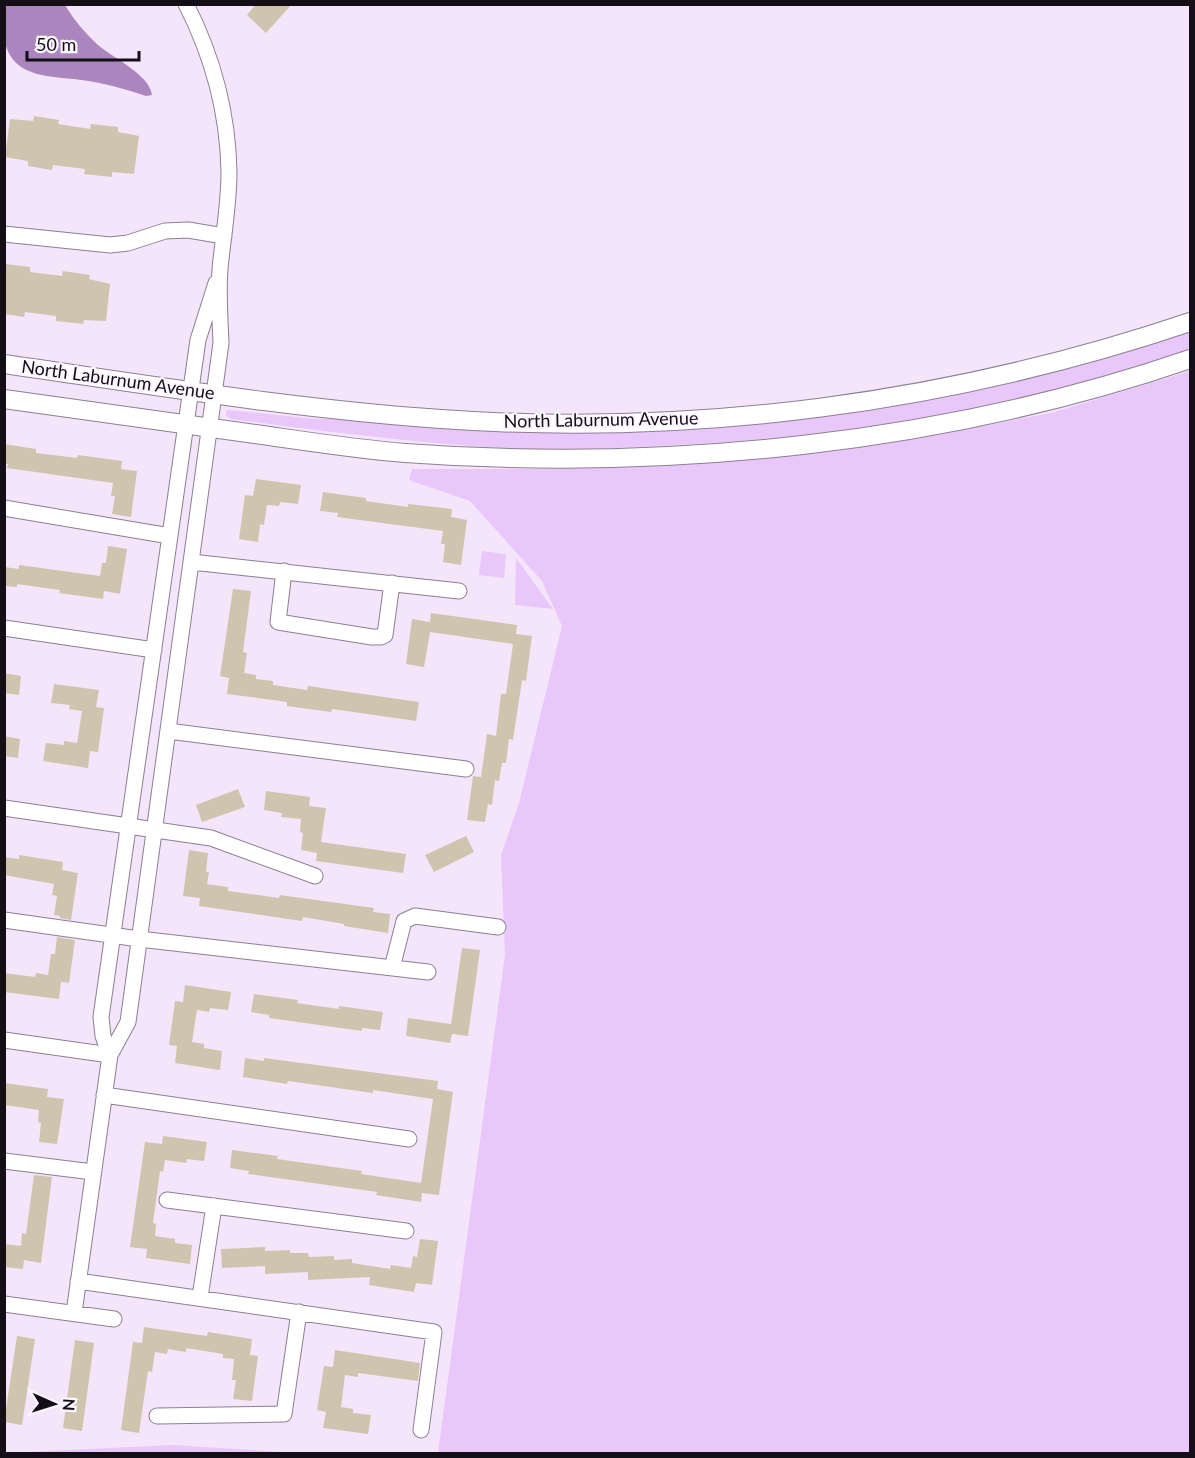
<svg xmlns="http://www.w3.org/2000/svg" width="1195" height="1458" font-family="Lato,sans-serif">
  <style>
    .green { fill: #eac7fb }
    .water { fill: #ab85bd }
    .building { fill: #cfc5ae }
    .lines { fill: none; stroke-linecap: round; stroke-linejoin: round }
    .minor-casing { stroke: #8c7f92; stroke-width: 17 }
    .major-casing { stroke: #8c7f92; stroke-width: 20 }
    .minor { stroke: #fff; stroke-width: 15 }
    .major { stroke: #fff; stroke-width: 18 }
    .labels { text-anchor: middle; stroke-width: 4.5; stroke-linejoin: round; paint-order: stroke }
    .street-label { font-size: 18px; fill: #140f16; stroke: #fcf6ff }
  </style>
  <rect width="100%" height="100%" fill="#f4e5fb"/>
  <path class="green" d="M 1190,330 L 1190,351 C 1164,360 1138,367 1111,375 C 970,415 824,438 678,445 C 620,448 561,451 503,448 C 412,443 321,431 231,419 L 226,416 L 226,411 L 229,410 L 315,419 L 347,418 L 703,425 Z
    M 1190,371 L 1190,1453 L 438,1453 L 505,955 L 501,855 L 519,803 L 562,626 L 542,581 L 470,501 L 409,480 L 412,469 L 557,469 L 771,458 L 924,437 L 1051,413 Z
    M 482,551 L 506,554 L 504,578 L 479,575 Z
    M 516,558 L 553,609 L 515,605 Z
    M 173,1445 L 297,1453 L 5,1453 Z"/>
  <path class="water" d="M 4,5 L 65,5 C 74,20 85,33 98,45 C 113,58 150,75 152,95 L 146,96 C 126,89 103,83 82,80 C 53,76 13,79 5,42 C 2,31 4,16 4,5 Z"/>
  <path class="building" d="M 256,4 L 292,4 L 266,33 L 247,15 Z
    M 34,116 L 59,120 L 58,124 L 90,129 L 91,124 L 118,127 L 118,132 L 139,136 L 134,174 L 112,172 L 112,177 L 84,174 L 85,169 L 53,165 L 52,170 L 28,166 L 28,161 L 5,157 L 10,119 L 33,121 Z
    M 6,264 L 30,267 L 30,272 L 62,276 L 63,271 L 90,275 L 89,279 L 110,284 L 106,321 L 84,320 L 83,324 L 56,321 L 56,316 L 25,312 L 24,317 L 4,314 Z
    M 4,444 L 36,449 L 36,453 L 77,458 L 78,455 L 122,461 L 121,469 L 137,471 L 131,517 L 112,514 L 115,496 L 111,496 L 113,483 L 7,468 L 8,464 L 4,464 Z
    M 256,479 L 301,485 L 298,504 L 280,502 L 279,506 L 267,505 L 264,525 L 260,524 L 258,542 L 239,539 L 245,495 L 253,496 Z
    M 323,492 L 366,498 L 366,501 L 408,507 L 408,504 L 452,509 L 451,517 L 467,520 L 461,565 L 443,562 L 445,544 L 441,544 L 443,531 L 337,517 L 338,513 L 320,511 Z
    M 108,546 L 127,549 L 120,594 L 104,591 L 103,599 L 59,593 L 60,590 L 17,584 L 17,587 L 4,586 L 4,567 L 19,569 L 19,565 L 100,576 L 102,563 L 106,563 Z
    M 233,589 L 251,591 L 243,652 L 247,653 L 244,673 L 256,675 L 256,679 L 273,681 L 273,685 L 307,690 L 308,686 L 419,702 L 416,721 L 332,709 L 331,712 L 287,706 L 287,702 L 227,694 L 229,678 L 220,676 Z
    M 431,613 L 517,625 L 516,634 L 532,636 L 526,681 L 522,680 L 513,740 L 509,739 L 506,763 L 502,763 L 499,781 L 495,780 L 492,805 L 488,804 L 485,822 L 467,820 L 473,776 L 481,777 L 487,734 L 496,736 L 501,694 L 506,694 L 513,644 L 430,632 L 424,667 L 406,664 L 412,619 L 430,622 Z
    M 4,673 L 21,676 L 19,695 L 4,693 Z
    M 54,684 L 99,690 L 96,707 L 104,708 L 98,752 L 90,751 L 88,768 L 43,761 L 46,743 L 64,745 L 64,741 L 77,743 L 82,711 L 69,709 L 70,705 L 51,703 Z
    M 4,736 L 20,739 L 18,758 L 4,756 Z
    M 238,789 L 245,807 L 202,822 L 196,805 Z
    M 266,791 L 310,797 L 309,806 L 326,808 L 321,842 L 406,854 L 403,873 L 316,861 L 317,853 L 301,850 L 303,833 L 300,832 L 301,819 L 281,817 L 282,813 L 264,810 Z
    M 466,836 L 474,852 L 434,872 L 425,855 Z
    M 189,850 L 208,853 L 206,872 L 209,872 L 207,884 L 228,887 L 228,891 L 279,898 L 280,895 L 374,908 L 373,912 L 390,914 L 388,933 L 344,926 L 344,924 L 303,917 L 302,921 L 199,906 L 200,898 L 183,896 Z
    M 19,855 L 63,862 L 62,870 L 78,873 L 71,920 L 60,918 L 60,916 L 54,915 L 57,896 L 52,895 L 54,884 L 4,875 L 4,857 L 19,859 Z
    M 57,937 L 75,940 L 69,983 L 61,982 L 59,999 L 4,992 L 4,973 L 35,977 L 36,973 L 48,975 L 51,954 L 55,954 Z
    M 462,948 L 480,950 L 468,1036 L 452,1034 L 450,1043 L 406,1036 L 408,1018 L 451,1024 Z
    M 185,985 L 231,992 L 228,1010 L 210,1008 L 209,1012 L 197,1010 L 192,1042 L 204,1044 L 204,1048 L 222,1051 L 220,1070 L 175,1063 L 177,1046 L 169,1045 L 175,1001 L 183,1002 Z
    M 254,994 L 298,1000 L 297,1003 L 339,1009 L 339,1006 L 383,1012 L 380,1030 L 362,1028 L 362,1031 L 269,1018 L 269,1015 L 251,1012 Z
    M 245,1058 L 264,1061 L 264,1058 L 438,1081 L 437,1089 L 453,1092 L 439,1195 L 422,1193 L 421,1202 L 376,1195 L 377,1192 L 248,1174 L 249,1171 L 230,1168 L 232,1150 L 278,1156 L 277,1159 L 362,1171 L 361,1174 L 421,1183 L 433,1099 L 373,1090 L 373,1093 L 288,1081 L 287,1084 L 243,1077 Z
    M 4,1083 L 48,1089 L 47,1097 L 64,1099 L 57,1144 L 39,1142 L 41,1123 L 38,1122 L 39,1110 L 4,1105 Z
    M 163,1136 L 207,1142 L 204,1161 L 187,1159 L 186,1163 L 165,1160 L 163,1172 L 160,1171 L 153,1223 L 156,1224 L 155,1236 L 175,1239 L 175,1243 L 192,1245 L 190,1264 L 146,1258 L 147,1249 L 130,1247 L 145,1142 L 162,1144 Z
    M 34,1175 L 52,1177 L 41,1263 L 24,1260 L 23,1269 L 4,1267 L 4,1244 L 21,1246 L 22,1233 L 26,1234 Z
    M 420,1239 L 438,1241 L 432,1285 L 416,1283 L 414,1292 L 369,1285 L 370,1277 L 308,1280 L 308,1272 L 265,1274 L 265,1266 L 222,1268 L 221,1249 L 265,1247 L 265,1251 L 290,1250 L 290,1253 L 308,1253 L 309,1257 L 334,1256 L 334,1260 L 352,1259 L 352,1263 L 390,1269 L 391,1265 L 411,1268 L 413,1256 L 417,1257 Z
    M 144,1327 L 207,1336 L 208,1332 L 252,1339 L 250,1355 L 258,1356 L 252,1401 L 233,1399 L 236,1380 L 232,1380 L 234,1359 L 223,1358 L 223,1354 L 186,1348 L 186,1352 L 168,1349 L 167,1354 L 155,1352 L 152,1372 L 148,1371 L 139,1433 L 121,1430 L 133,1342 L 142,1343 Z
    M 17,1336 L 35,1339 L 22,1425 L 4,1422 Z
    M 75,1340 L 94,1343 L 82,1431 L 63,1428 Z
    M 335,1350 L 420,1363 L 418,1381 L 358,1373 L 358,1377 L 345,1375 L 341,1407 L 353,1409 L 353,1413 L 371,1415 L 368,1434 L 323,1428 L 326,1412 L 317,1410 L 324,1366 L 333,1367 Z"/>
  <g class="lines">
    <defs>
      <path id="minor" d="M 4,234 L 110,245 L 128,243 L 165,231 L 188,230 L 224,236
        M 4,508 L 170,536
        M 191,562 L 459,591
        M 284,571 L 278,622 L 372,637 L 381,637 L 385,635 L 392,583
        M 4,628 L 154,650
        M 168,731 L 466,769
        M 4,808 L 211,838 L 315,876
        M 4,920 L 139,939 L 428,972
        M 392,968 L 404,921 L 415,916 L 498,927
        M 4,1040 L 110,1055
        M 110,1055 L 103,1036 L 101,1017 L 198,340 L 216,283
        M 104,1095 L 409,1139
        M 4,1161 L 93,1172
        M 167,1200 L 406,1231
        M 78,1281 L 434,1332 L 421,1430
        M 200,1297 L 214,1206
        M 4,1304 L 114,1319
        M 74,1313 L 110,1055 L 128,1022 L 221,343 C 220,318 218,293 220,269 C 223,237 229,205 229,172 C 228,113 213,57 186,4
        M 157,1416 L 284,1414 L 299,1312"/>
      <path id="major" d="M 4,364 C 150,385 295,409 441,419 C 694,437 950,403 1190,322
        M 4,399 C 88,411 172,423 255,434 C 305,441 355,449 405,453 C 665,472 943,444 1190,359"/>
    </defs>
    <use href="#minor" class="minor-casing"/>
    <use href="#major" class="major-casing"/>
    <use href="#minor" class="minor"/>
    <use href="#major" class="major"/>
  </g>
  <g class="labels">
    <g class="street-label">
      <text transform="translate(118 380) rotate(8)" y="6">North Laburnum Avenue</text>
      <text transform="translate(601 420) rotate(-1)" y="6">North Laburnum Avenue</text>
    </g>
  </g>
  <rect width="1195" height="1458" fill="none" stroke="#140f16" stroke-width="12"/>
  <g transform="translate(54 1404) rotate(93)" stroke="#fcf6ff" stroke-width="4.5" paint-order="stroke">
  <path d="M0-4.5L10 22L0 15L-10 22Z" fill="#140f16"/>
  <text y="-9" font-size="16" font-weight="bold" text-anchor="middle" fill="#140f16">N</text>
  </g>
  <path d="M27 51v9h112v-9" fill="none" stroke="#140f16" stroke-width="3"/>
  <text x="36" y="51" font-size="18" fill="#140f16" stroke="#fcf6ff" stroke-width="4.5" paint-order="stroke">50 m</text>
</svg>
